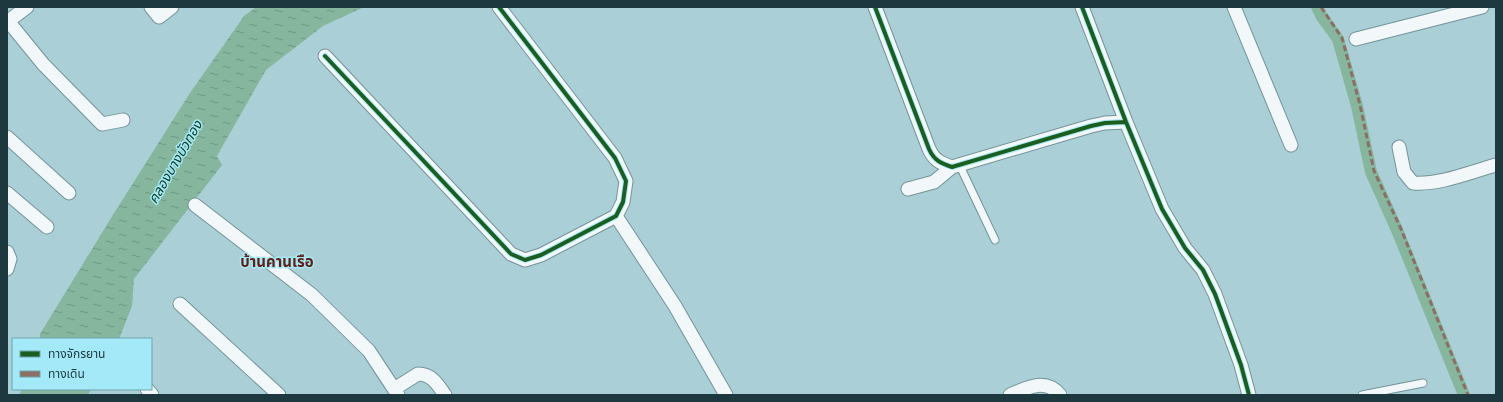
<svg xmlns="http://www.w3.org/2000/svg" width="1503" height="402" font-family="Inter,'Noto Sans Thai',sans-serif">
  <style>
    .water { fill: url(#water-ripples) }
    .lines { fill: none; stroke-linecap: round; stroke-linejoin: round }
    .canal { stroke: #86b79e; stroke-width: 12 }
    .service-casing { stroke: #759399; stroke-width: 9 }
    .minor-casing { stroke: #759399; stroke-width: 15 }
    .service { stroke: #f2f8f9; stroke-width: 7 }
    .minor { stroke: #f2f8f9; stroke-width: 13 }
    .quiet { stroke: #8d6e63; stroke-width: 3; stroke-dasharray: 6 3; stroke-linecap: butt }
    .cycleway-casing { stroke: #a4e9f7; stroke-width: 6 }
    .cycleway { stroke: #1b5e20; stroke-width: 4 }
    .labels { text-anchor: middle; stroke-width: 3; stroke-linejoin: round; paint-order: stroke }
    .water-label { font-size: 14px; font-style: italic; fill: #0f3a1f; stroke: #a4e9f7 }
    .quarter-label { font-size: 15px; font-weight: bold; fill: #642015; stroke: #a4e9f7 }
  </style>
  <defs>
    <pattern id="water-ripples" width="26" height="14" patternUnits="userSpaceOnUse"><rect width="26" height="14" fill="#86b79e"/><path d="M2 4q2-2 4 0t4 0M15 11q2-2 4 0t4 0" fill="none" stroke="#6d9682"/></pattern>
  </defs>
  <rect width="100%" height="100%" fill="#aacfd7"/>
  <path class="water" d="M 256,7 L 364,7 L 323,26 L 266,70 L 217,156 L 222,165 L 134,279 L 132,306 L 119,339 L 40,339 L 40,334 L 111,218 L 190,93 L 244,16 Z
    M 22,389 L 91,389 L 88,395 L 19,395 Z"/>
  <g class="lines">
    <path class="canal" d="M 1317,7 L 1322,17 L 1338,39 L 1357,106 L 1371,172 L 1397,230 L 1464,395"/>
    <defs>
      <path id="service" d="M 959,164 L 995,240
        M 1362,395 L 1423,383"/>
      <path id="minor" d="M 151,7 L 159,17 L 172,7
        M 875,7 L 929,149 C 934,160 940,163 952,167 L 1091,126 L 1105,123 L 1126,122
        M 1082,7 L 1126,122 L 1162,209 L 1185,248 L 1203,270 L 1215,294 L 1241,365 L 1249,395
        M 1234,7 L 1291,145
        M 8,21 L 43,64 L 102,124 L 123,120
        M 7,22 L 27,7
        M 1356,39 L 1482,7
        M 325,56 L 511,254 L 525,260 L 541,255 L 616,216 L 623,202 L 626,181 L 615,158 L 499,7
        M 7,137 L 69,193
        M 1399,147 L 1404,172 L 1413,183 C 1440,185 1470,172 1496,165
        M 908,189 L 934,182 L 952,167
        M 7,193 L 47,227
        M 195,205 L 312,295 L 369,351 L 398,395
        M 616,216 L 675,306 L 726,395
        M 7,252 L 10,259 L 7,269
        M 180,304 L 279,395
        M 147,389 L 152,395
        M 394,389 L 418,374 C 432,374 438,385 445,395
        M 1010,395 C 1028,387 1046,378 1060,395"/>
    </defs>
    <use href="#service" class="service-casing"/>
    <use href="#minor" class="minor-casing"/>
    <use href="#service" class="service"/>
    <use href="#minor" class="minor"/>
    <path class="quiet" d="M 1321,7 L 1342,38 L 1360,105 L 1374,171 L 1401,229 L 1468,395"/>
    <defs>
      <path id="cycleway" d="M 875,7 L 929,149 C 934,160 940,163 952,167 L 1091,126 L 1105,123 L 1126,122
        M 1082,7 L 1126,122 L 1162,209 L 1185,248 L 1203,270 L 1215,294 L 1241,365 L 1249,395
        M 325,56 L 511,254 L 525,260 L 541,255 L 616,216 L 623,202 L 626,181 L 615,158 L 499,7"/>
    </defs>
    <use href="#cycleway" class="cycleway-casing"/>
    <use href="#cycleway" class="cycleway"/>
  </g>
  <g class="labels">
    <g class="water-label">
      <text transform="translate(175 162) rotate(-60)" y="5">คลองบางบัวทอง</text>
    </g>
    <g class="quarter-label">
      <text x="277" y="267">บ้านคานเรือ</text>
    </g>
  </g>
  <rect width="1503" height="402" fill="none" stroke="#1d393f" stroke-width="16"/>
  <rect x="12" y="338" width="140" height="52" fill="#a4e9f7" stroke="#6ea3ad"/>
  <rect x="20" y="351" width="20" height="6" fill="#1b5e20" stroke="#6ea3ad"/>
  <text x="48" y="358" font-size="12" fill="#1d393f">ทางจักรยาน</text>
  <rect x="20" y="371" width="20" height="6" fill="#8d6e63" stroke="#6ea3ad"/>
  <text x="48" y="378" font-size="12" fill="#1d393f">ทางเดิน</text>
</svg>
